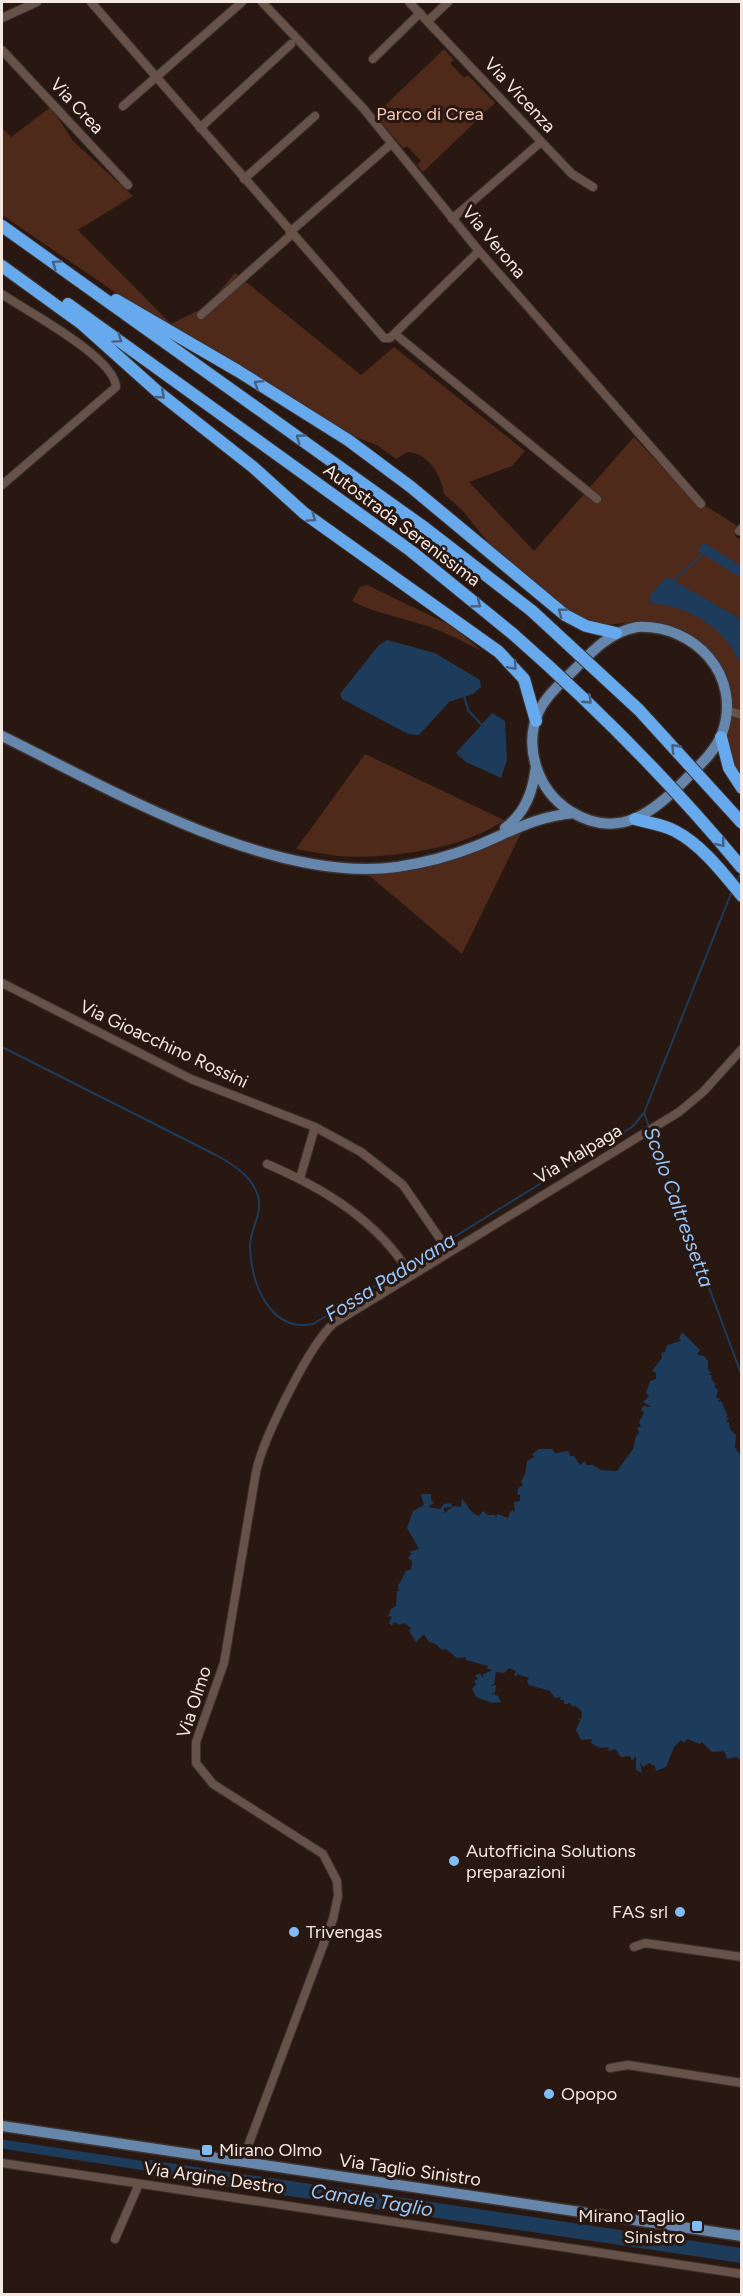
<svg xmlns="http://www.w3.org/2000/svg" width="743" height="2296" font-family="Figtree,sans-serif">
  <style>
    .green { fill: #4f2919 }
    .water { fill: #1d3b5a }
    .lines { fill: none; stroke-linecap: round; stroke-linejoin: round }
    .stream { stroke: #1d3b5a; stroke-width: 2 }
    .canal { stroke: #1d3b5a; stroke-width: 9 }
    .minor-casing { stroke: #3e322e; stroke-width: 10 }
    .major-casing { stroke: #3e322e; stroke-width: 13 }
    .highway-casing { stroke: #3e322e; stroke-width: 14 }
    .minor { stroke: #67524a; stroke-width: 8 }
    .major { stroke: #6686ac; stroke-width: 10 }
    .highway { stroke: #66a9ed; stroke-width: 12 }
    .highway-bridge-casing { stroke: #3e322e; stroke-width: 14; stroke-linecap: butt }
    .highway-bridge { stroke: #66a9ed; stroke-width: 12 }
    .oneway { stroke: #47607f }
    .poi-dot { fill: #81bcfa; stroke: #281811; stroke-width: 2 }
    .labels { text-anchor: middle; stroke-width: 6; stroke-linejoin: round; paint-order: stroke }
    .street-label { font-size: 18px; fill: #f4e8e3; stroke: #281811 }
    .park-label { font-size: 18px; fill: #f7cab8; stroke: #281811 }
    .poi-label { font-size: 18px; fill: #f4e8e3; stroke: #281811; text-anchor: start }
    .water-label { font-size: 20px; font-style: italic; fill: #94c8ff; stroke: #281811 }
  </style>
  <rect width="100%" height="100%" fill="#281811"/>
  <path class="green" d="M 444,49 L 454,60 L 450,63 L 464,78 L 468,75 L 495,103 L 423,172 L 417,165 L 421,161 L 407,146 L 403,148 L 375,115 Z
    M 51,107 L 73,141 L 133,196 L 78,230 L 171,324 L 207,306 L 235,273 L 361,375 L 394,347 L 525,451 L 512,466 L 469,482 L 534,551 L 634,437 L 688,495 L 736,525 L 735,536 L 741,540 L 741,786 L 726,739 L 729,703 L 698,640 L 683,630 L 657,622 L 639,621 L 599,626 L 583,624 L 508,567 L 462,510 L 444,494 C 442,477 429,453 408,452 L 396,459 L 377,445 L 350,435 L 147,314 L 2,215 L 2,128 L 11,137 Z
    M 367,585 L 454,627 L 483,652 C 465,642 447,633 427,626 C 401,617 376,614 352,601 L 360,587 Z
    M 365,754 L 504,820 C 466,849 384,860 337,856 C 323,854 309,851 296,849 Z
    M 522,831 L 462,954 L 365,872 C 427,864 465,859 522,831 Z"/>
  <path class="water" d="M 703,542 L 741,566 L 741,578 L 698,551 Z
    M 667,577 L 741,619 L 741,665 C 724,626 689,606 649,603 L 651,594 Z
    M 387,640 L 435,653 L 480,680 L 481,687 L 473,694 L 449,702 L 419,735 L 408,734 L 342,699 L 340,694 L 378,646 Z
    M 492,713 L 505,721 L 507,760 L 501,778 L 466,762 L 456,753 Z
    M 682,1332 L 700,1350 L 697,1355 L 704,1356 L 708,1361 L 708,1370 L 711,1372 L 709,1375 L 712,1375 L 711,1379 L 716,1384 L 714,1386 L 718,1390 L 716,1397 L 721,1400 L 718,1400 L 718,1402 L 721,1401 L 728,1416 L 725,1417 L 729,1418 L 726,1422 L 729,1422 L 730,1429 L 736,1435 L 735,1447 L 741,1456 L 741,1760 L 736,1757 L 727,1759 L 724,1751 L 712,1752 L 702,1742 L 700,1744 L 687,1739 L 684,1743 L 681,1740 L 674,1747 L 666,1767 L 656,1771 L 655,1766 L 649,1763 L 643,1767 L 640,1762 L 642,1773 L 636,1770 L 636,1756 L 632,1761 L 630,1756 L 621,1757 L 615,1749 L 608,1751 L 609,1747 L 600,1748 L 591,1743 L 592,1739 L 581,1740 L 576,1730 L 580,1721 L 578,1718 L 581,1719 L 582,1712 L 575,1705 L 573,1707 L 569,1702 L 568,1704 L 564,1704 L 564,1700 L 560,1700 L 561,1697 L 555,1698 L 550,1691 L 529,1685 L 527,1681 L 529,1678 L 517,1674 L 516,1677 L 514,1675 L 516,1671 L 509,1668 L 504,1673 L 496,1672 L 494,1684 L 490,1686 L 496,1685 L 495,1693 L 491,1693 L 498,1696 L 501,1702 L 492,1703 L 476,1697 L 472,1689 L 476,1684 L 474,1681 L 478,1679 L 475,1676 L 480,1673 L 483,1678 L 483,1674 L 491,1671 L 491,1669 L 487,1669 L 488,1666 L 466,1660 L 466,1657 L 457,1658 L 446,1649 L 442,1650 L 436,1644 L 429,1642 L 424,1634 L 416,1642 L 409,1631 L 411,1628 L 404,1623 L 399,1625 L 394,1622 L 392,1626 L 389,1623 L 392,1617 L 388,1616 L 391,1609 L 396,1606 L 397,1591 L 399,1591 L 398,1586 L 406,1571 L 411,1569 L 412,1561 L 408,1558 L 412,1553 L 408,1552 L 419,1549 L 407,1528 L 413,1511 L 424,1505 L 421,1494 L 431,1494 L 431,1500 L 434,1503 L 428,1507 L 440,1509 L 444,1504 L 451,1503 L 452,1507 L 444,1508 L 444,1513 L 454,1506 L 461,1507 L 462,1499 C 468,1504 468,1512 479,1516 L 483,1511 L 488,1515 L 495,1515 L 496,1518 L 497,1514 L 508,1518 L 510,1512 L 513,1510 L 515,1513 L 514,1502 L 520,1501 L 520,1495 L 517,1494 L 518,1488 L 523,1485 L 521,1482 L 525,1474 L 527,1461 L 534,1457 L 532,1454 L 539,1449 L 552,1449 L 555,1453 L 569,1451 L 570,1456 L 574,1456 L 580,1465 L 585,1461 L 586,1465 L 594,1465 L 594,1468 L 596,1466 L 600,1470 L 617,1471 L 633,1449 L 636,1436 L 639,1433 L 637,1427 L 641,1427 L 639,1422 L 644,1413 L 641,1410 L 643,1406 L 652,1407 L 643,1402 L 649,1396 L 646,1393 L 650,1381 L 656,1379 L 656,1373 L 652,1371 L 662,1358 L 661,1353 L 665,1352 L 667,1345 L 681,1341 L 679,1338 Z
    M 149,2160 L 741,2248 L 741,2263 L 147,2175 Z"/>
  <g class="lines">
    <path class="stream" d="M 673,581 L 703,554
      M 464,696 L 468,710 L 481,724
      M 736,883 L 741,872
      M 732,891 L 644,1113 L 742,1376
      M 2,1047 L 216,1155 C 234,1165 252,1176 258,1196 C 263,1214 250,1229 250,1246 C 250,1282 270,1333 313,1324 L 403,1269
      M 446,1242 L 632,1127 L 644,1113
      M 408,1266 L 442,1245"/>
    <path class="canal" d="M 2,2144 L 159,2168"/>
    <defs>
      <path id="minor" d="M 91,2 L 384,338 L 390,338 L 479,251
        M 262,2 L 363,108 L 479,251 L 701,504
        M 409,2 L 572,174 L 593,187
        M 2,18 L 37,2
        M 428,21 L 448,2
        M 2,50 L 128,185
        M 373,59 L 420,13
        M 123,106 L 242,2
        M 200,128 L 291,44
        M 244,179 L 315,116
        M 452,219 L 541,142
        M 290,232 L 391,144
        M 2,294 C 26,311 115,357 116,387 L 2,485
        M 201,315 L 292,234
        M 395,334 L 597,499
        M 739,531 L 742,528
        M 726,710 L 742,715
        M 2,983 L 191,1079 L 315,1127 L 361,1152 L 403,1185 L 449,1252
        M 267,1164 C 323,1188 379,1221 411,1276
        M 300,1178 L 315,1127
        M 634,1947 L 645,1943 L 742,1957
        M 610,2068 L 628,2065 L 742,2083
        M 242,2162 L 333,1919 L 338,1896 L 337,1881 L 323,1854 L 213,1784 L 196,1763 L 196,1742 L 224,1663 L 256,1472 C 263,1439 309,1345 334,1323 L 679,1112 L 703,1092 L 742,1049
        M 2,2163 L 742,2274
        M 115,2239 L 139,2184"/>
      <path id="major" d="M 637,627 C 695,624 743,676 722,734 C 715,751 701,764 688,777 C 655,811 619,842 570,811 C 537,790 523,746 539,711 C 547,695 562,682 575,669 C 593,650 610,632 637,627 Z
        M 2,736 C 112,790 272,884 397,867 C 424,863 451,856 476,846 C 513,831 533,817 574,813
        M 505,828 C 526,812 533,791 536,766
        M 2,2126 L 742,2236"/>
      <path id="highway" d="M 2,226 L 425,528 L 532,611
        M 2,266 L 82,324 L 158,392 L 253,467 L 304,513 L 499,652 L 524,679 L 536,721
        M 116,300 L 238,371 L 348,440 L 411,487 L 565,615 L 586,626 L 616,633
        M 68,304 L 411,551 L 513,634
        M 721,737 L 729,768 L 742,788
        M 635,819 C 648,823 662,824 675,831 C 702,845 723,873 742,896"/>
    </defs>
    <use href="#minor" class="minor-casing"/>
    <use href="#major" class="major-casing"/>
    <use href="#highway" class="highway-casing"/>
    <use href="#minor" class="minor"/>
    <use href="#major" class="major"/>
    <use href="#highway" class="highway"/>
    <defs>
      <path id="highway-bridge" d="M 532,611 L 639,710 L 742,823
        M 513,634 C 596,707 671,782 742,868"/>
    </defs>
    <use href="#highway-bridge" class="highway-bridge-casing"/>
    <use href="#highway-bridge" class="highway-bridge"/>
  </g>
  <defs><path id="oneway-chevron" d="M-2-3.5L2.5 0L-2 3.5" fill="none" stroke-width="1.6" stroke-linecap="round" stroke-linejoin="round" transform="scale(1.5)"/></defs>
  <g class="oneway">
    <use href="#oneway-chevron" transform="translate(56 264) rotate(-145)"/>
    <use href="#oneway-chevron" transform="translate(118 339) rotate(35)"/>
    <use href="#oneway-chevron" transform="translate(258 384) rotate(-148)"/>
    <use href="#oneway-chevron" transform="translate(161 395) rotate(41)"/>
    <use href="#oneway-chevron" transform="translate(300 438) rotate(-144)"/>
    <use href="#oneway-chevron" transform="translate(312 518) rotate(35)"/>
    <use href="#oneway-chevron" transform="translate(477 604) rotate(39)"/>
    <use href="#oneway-chevron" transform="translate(562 612) rotate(-143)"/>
    <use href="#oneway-chevron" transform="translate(513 666) rotate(49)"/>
    <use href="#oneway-chevron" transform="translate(588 700) rotate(44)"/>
    <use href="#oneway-chevron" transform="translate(675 748) rotate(-134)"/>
    <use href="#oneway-chevron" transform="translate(721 843) rotate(51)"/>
  </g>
  <g class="poi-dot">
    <circle cx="454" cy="1861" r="6"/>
    <circle cx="680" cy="1912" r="6"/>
    <circle cx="294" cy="1932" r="6"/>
    <circle cx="549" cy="2094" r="6"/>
    <rect x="201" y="2144" width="12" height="12" rx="3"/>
    <rect x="691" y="2220" width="12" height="12" rx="3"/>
  </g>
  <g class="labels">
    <g class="street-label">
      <text transform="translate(520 95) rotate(47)" y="6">Via Vicenza</text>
      <text transform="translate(77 106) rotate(47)" y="6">Via Crea</text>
      <text transform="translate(494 242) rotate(50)" y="6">Via Verona</text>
      <text transform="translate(402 525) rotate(37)" y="6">Autostrada Serenissima</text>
      <text transform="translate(164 1044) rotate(25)" y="6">Via Gioacchino Rossini</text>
      <text transform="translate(578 1154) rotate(-31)" y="6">Via Malpaga</text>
      <text transform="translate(194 1702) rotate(-72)" y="6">Via Olmo</text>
      <text transform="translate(410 2170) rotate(8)" y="6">Via Taglio Sinistro</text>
      <text transform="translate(214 2178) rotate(8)" y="6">Via Argine Destro</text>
    </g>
    <g class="park-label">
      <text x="430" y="120">Parco di Crea</text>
    </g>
    <g class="poi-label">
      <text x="466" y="1857">Autofficina Solutions<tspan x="466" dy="21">preparazioni</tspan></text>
      <text x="668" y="1918" text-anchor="end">FAS srl</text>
      <text x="306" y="1938">Trivengas</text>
      <text x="561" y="2100">Opopo</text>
      <text x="219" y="2156">Mirano Olmo</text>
      <text x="685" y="2222" text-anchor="end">Mirano Taglio<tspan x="685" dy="21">Sinistro</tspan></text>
    </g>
    <g class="water-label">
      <text transform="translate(679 1207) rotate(70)" y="7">Scolo Caltressetta</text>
      <text transform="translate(390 1277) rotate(-32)" y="7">Fossa Padovana</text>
      <text transform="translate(372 2200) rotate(9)" y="7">Canale Taglio</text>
    </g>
  </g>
  <rect width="743" height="2296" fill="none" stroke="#f4e8e3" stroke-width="6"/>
</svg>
